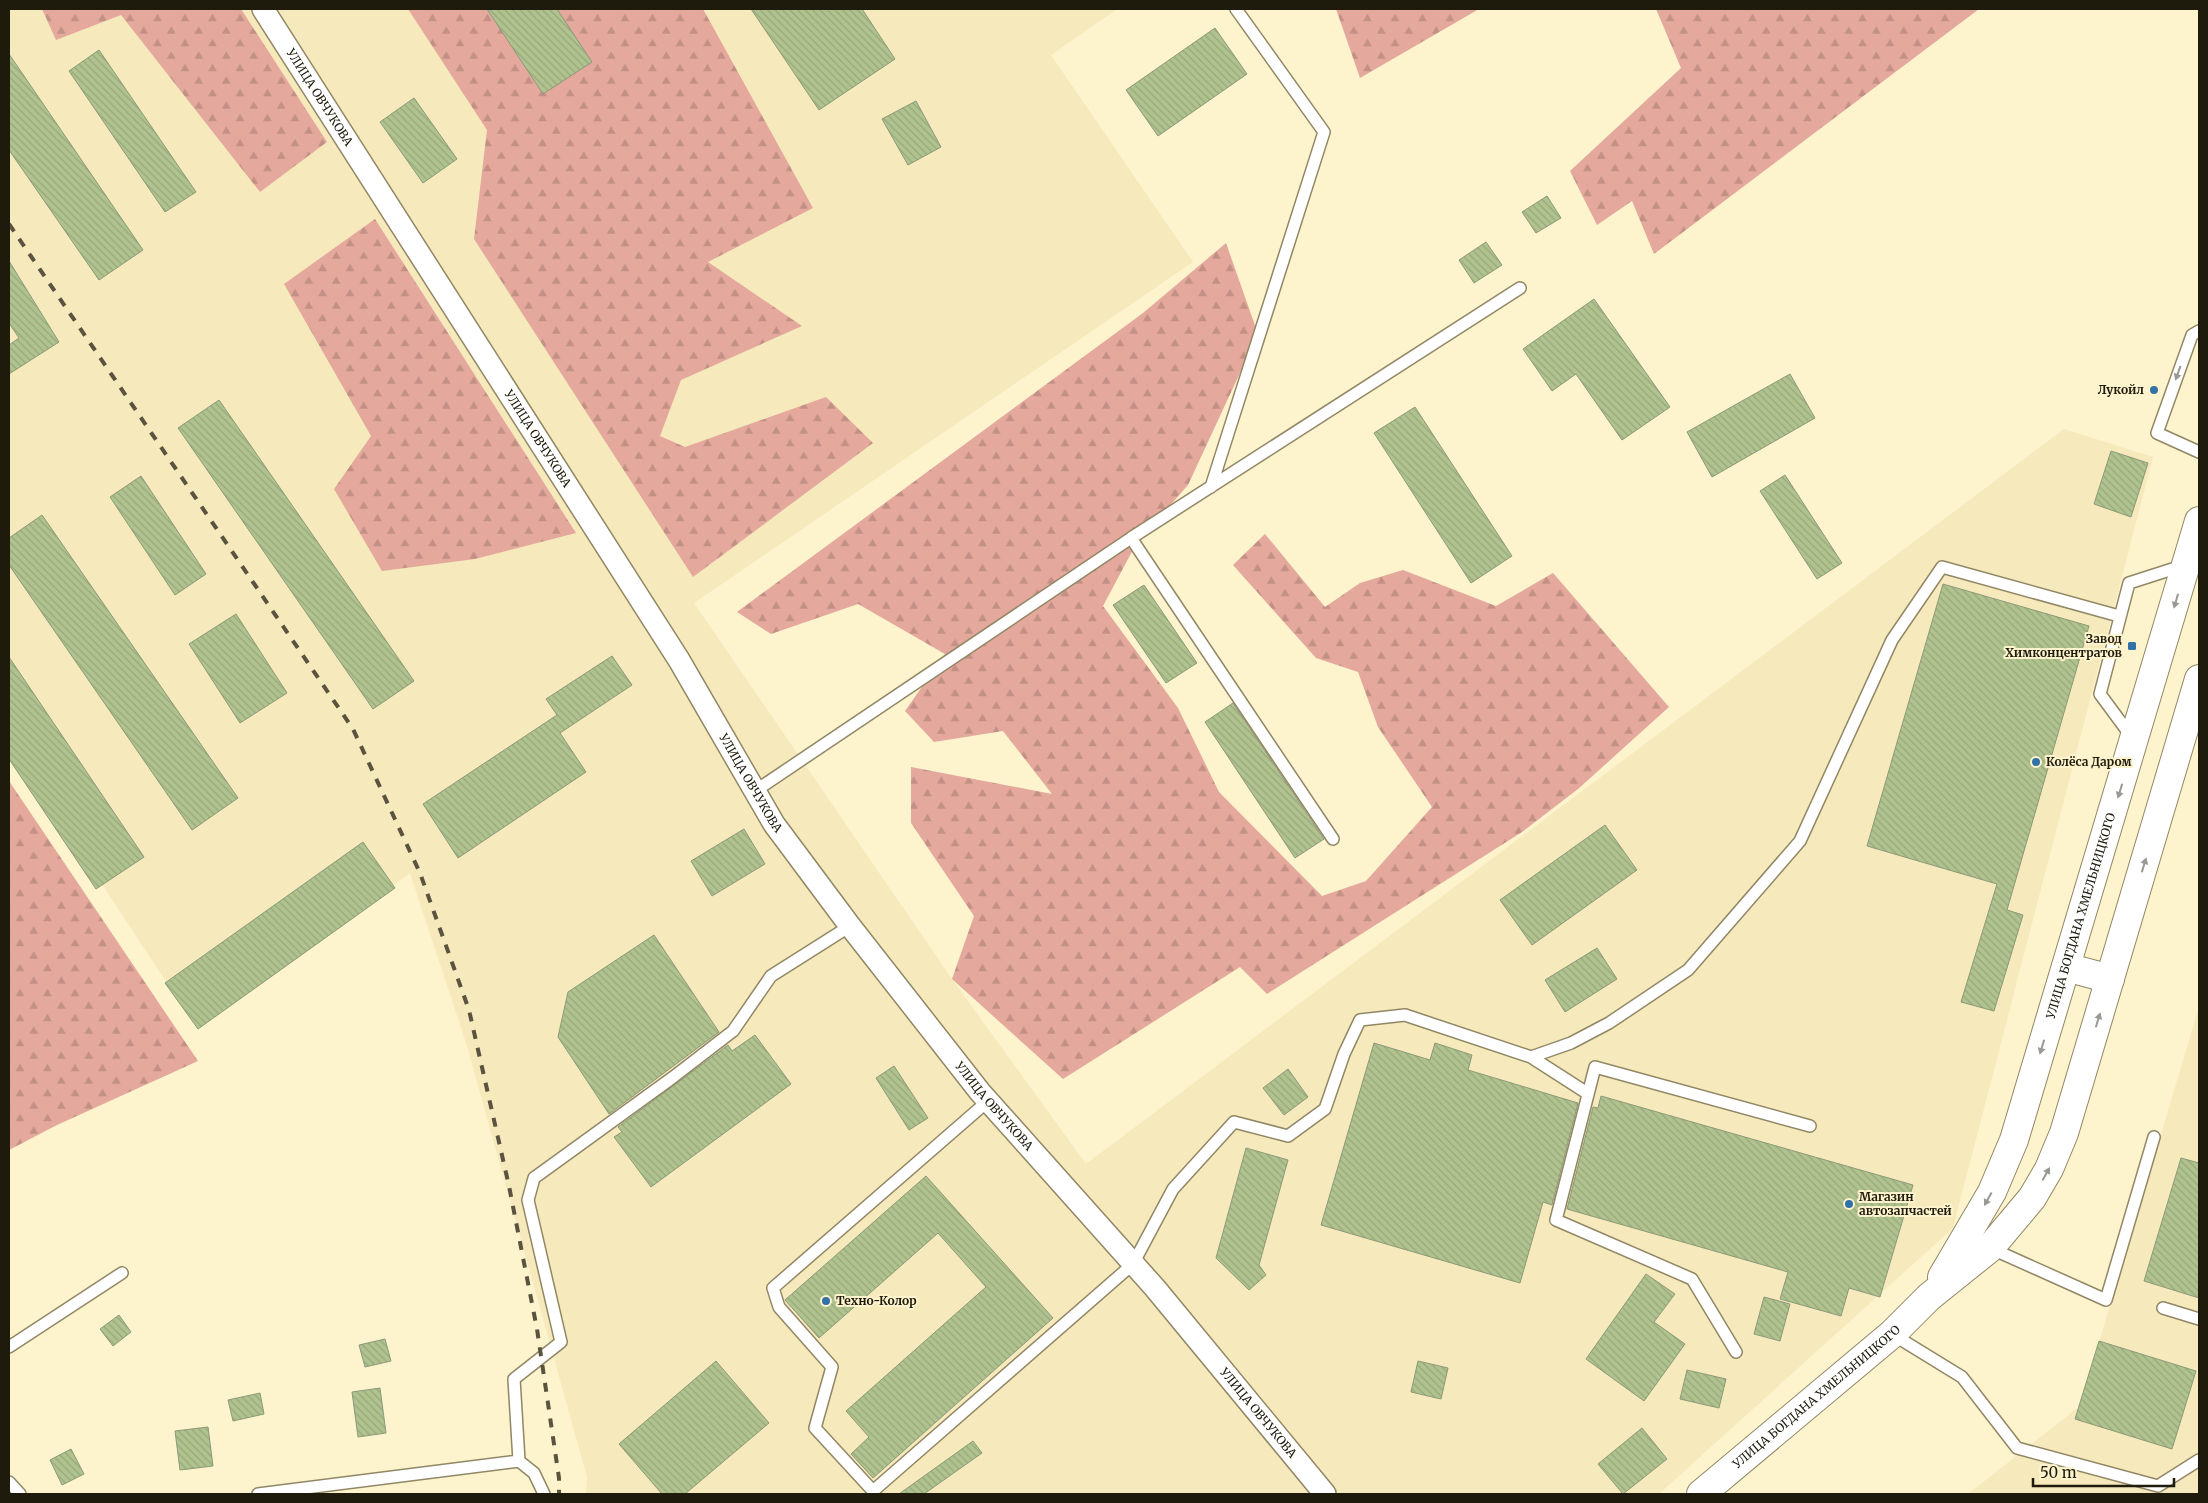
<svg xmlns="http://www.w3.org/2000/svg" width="2208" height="1503" font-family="Merriweather,serif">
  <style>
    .built { fill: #f6e9bc }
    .forest { fill: url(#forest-firs) }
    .building { fill: url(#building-back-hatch); stroke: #8c9978 }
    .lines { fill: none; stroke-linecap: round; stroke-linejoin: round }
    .service-casing { stroke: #918765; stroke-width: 14 }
    .minor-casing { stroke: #918765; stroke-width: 24 }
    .trunk-casing { stroke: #918765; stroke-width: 30 }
    .service { stroke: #fff; stroke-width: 11 }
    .minor { stroke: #fff; stroke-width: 21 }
    .trunk { stroke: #fff; stroke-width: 28 }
    .rail { stroke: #59533f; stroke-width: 4; stroke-dasharray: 9 9; stroke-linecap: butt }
    .oneway { fill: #9a9892 }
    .poi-dot { fill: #3172a8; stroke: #fdf3cd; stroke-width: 2 }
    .labels { text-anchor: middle; stroke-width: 4; stroke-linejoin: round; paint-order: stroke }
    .street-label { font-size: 12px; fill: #1e1a0c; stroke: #fdf3cd }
    .poi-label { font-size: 12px; font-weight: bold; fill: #1e1a0c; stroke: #fdf3cd; text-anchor: start }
  </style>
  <defs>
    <pattern id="forest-firs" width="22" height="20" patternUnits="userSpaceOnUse" patternTransform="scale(1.25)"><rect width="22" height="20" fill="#e4a89c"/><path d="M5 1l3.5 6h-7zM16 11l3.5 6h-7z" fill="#c39085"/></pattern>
    <pattern id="building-back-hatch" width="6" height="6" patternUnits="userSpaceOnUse" patternTransform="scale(1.25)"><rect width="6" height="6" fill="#b0c38f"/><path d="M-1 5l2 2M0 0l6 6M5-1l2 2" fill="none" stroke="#97a77a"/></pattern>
  </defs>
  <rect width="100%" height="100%" fill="#fdf3cd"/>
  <path class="built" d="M 9,9 L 1117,9 L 1051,55 L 1193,262 L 694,603 L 952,979 L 1086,1164 L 2064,429 L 2153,457 L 1953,1228 L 1659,1494 L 586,1494 L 587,1477 L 467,1046 L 410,873 L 196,1027 L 9,743 Z
    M 2199,1007 L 2199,1494 L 1968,1494 L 2080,1406 Z"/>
  <path class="forest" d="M 42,9 L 241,9 L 327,142 L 260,192 L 121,15 L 56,40 Z
    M 408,9 L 703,9 L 813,208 L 708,262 L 802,326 L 681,380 L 660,436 L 685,447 L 826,397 L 873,443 L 693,577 L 474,239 L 487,130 Z
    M 1336,9 L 1479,9 L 1360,78 Z
    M 1656,9 L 1979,9 L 1654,254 L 1632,201 L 1597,225 L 1570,171 L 1681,68 Z
    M 375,219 L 576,533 L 475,559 L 382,571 L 334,489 L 371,436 L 284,284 Z
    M 1226,243 L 1258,334 L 1188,485 L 1136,544 L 1103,606 L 1178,708 L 1219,792 L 1322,896 L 1366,881 L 1432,807 L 1378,727 L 1358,672 L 1316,658 L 1233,565 L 1265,534 L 1325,607 L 1360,583 L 1403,570 L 1496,606 L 1553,573 L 1669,707 L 1578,789 L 1522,832 L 1267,994 L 1240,967 L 1063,1079 L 952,979 L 974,916 L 911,823 L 911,767 L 1052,794 L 1003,731 L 934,742 L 905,711 L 945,654 L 858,604 L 771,634 L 737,612 L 1143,313 Z
    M 9,781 L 198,1061 L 57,1125 L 9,1150 Z"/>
  <path class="building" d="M 487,9 L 557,9 L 592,62 L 543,94 Z
    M 751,9 L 862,9 L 895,59 L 819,110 Z
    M 1215,28 L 1247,74 L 1158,136 L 1126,90 Z
    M 99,50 L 196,192 L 165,212 L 69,71 Z
    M 9,54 L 143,250 L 99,280 L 9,150 Z
    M 414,98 L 457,159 L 423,183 L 380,122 Z
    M 916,101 L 941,147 L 908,165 L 882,119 Z
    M 1547,196 L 1561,218 L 1536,233 L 1522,212 Z
    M 1486,242 L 1502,265 L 1474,283 L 1459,260 Z
    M 9,261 L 59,342 L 9,374 L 9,345 L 19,338 L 9,323 Z
    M 1594,299 L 1670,407 L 1622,440 L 1576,374 L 1552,391 L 1523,349 Z
    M 1790,374 L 1815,418 L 1712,477 L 1687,432 Z
    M 219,400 L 414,681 L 373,709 L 178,428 Z
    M 1415,407 L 1512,556 L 1471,583 L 1374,433 Z
    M 2111,451 L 2148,463 L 2131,517 L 2094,504 Z
    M 1785,475 L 1842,563 L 1817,579 L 1760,491 Z
    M 141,476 L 206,574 L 175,595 L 110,497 Z
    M 42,515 L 238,798 L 192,830 L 9,565 L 9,538 Z
    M 1943,584 L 2089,626 L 2007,910 L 2023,915 L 1994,1011 L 1961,1002 L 1997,884 L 1867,846 Z
    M 1144,585 L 1197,663 L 1166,683 L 1113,605 Z
    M 236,614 L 287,693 L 240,723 L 189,644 Z
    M 612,656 L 632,685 L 560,733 L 586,772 L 458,858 L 423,804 L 557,715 L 546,699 Z
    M 9,657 L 144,857 L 96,889 L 9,759 Z
    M 1233,703 L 1324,839 L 1295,858 L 1205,722 Z
    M 1605,825 L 1637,870 L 1532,945 L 1500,900 Z
    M 744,829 L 765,864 L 712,896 L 691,861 Z
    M 363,842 L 395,888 L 198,1029 L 165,983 Z
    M 654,935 L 719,1032 L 609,1114 L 558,1037 L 568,992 Z
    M 1597,948 L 1617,979 L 1565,1012 L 1545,980 Z
    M 755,1035 L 791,1084 L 651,1187 L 614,1137 L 622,1132 L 618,1127 L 728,1045 L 732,1051 Z
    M 1374,1043 L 1430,1060 L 1435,1043 L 1472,1055 L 1468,1070 L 1578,1103 L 1552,1205 L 1543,1202 L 1520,1283 L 1321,1225 Z
    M 894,1066 L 928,1118 L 909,1130 L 876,1078 Z
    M 1288,1069 L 1308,1097 L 1284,1115 L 1263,1088 Z
    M 1601,1096 L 1913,1185 L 1880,1297 L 1849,1288 L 1841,1316 L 1780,1299 L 1788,1272 L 1567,1209 L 1593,1107 L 1598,1108 Z
    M 1246,1148 L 1288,1160 L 1259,1265 L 1266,1275 L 1249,1290 L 1216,1258 Z
    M 2181,1158 L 2199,1163 L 2199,1298 L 2144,1281 Z
    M 926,1176 L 1053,1318 L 873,1478 L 851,1454 L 869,1437 L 846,1411 L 986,1287 L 938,1233 L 819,1338 L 785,1300 Z
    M 1646,1274 L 1675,1294 L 1654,1322 L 1685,1344 L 1644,1401 L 1586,1359 Z
    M 1764,1297 L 1790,1304 L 1780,1341 L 1754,1334 Z
    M 119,1315 L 131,1332 L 113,1346 L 100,1329 Z
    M 385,1339 L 391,1361 L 365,1367 L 359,1345 Z
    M 2099,1341 L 2196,1371 L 2172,1449 L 2075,1419 Z
    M 716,1361 L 769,1423 L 685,1494 L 662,1494 L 619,1444 Z
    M 1418,1361 L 1448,1368 L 1441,1399 L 1411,1392 Z
    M 1687,1370 L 1726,1379 L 1719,1408 L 1680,1399 Z
    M 380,1388 L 386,1433 L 358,1437 L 352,1392 Z
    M 260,1393 L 264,1414 L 233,1421 L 228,1400 Z
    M 208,1427 L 213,1466 L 180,1470 L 175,1431 Z
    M 1642,1428 L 1667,1459 L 1623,1494 L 1598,1464 Z
    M 973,1441 L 982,1453 L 924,1494 L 899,1494 Z
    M 71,1449 L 84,1474 L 62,1485 L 50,1460 Z"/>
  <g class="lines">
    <defs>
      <path id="service" d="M 2199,331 L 2192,335 L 2157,433 L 2199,452
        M 1211,487 L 1324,132 L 1236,9
        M 1131,538 L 1520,288
        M 2131,736 L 2100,694 L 2129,583 L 2185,565
        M 755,791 L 1131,538 L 1333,839
        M 1531,1057 L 1587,1093
        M 988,1101 L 773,1288 L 779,1307 L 832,1367 L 815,1428 L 873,1491 L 1133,1264 L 1173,1189 L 1234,1122 L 1288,1136 L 1325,1109 L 1344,1054 L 1360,1020 L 1405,1015 L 1531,1057 L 1571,1043 L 1609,1023 L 1688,970 L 1800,841 L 1892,640 L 1942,567 L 2119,616
        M 1990,1248 L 2106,1300 L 2154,1137
        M 2163,1308 L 2199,1319
        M 1892,1334 L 1962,1377 L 2017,1448 L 2158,1486 L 2199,1460
        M 9,1347 L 122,1273
        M 1736,1352 L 1692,1279 L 1556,1220 L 1595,1067 L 1810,1126
        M 519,1461 L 514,1379 L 561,1342 L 528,1200 L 534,1178 L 672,1078 L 733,1031 L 771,976 L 850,926
        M 9,1482 L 20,1494
        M 258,1494 L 519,1461 L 534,1473 L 544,1494"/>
      <g id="minor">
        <path id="s1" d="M 263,9 L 679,660 L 774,824 L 850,926 L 980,1092 L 1155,1288 L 1325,1494"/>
      </g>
      <g id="trunk">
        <path d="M 2066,967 L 2110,979"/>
        <path id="s2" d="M 1942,1277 L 1992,1192 L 2014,1140 L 2199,521"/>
        <path id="s3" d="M 1701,1494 L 1892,1334 L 1929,1297 L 1990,1248 L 2032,1198 L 2049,1169 L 2064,1133 L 2199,679"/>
      </g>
    </defs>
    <use href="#service" class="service-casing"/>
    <use href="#minor" class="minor-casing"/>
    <use href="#trunk" class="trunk-casing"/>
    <use href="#service" class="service"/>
    <use href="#minor" class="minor"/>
    <use href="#trunk" class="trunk"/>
    <path class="rail" d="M 9,224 L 353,729 L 420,873 L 469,1010 L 509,1186 L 537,1329 L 559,1478 L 559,1494"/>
  </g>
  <defs><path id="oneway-solid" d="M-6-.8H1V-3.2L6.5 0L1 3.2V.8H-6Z" transform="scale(1.25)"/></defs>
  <g class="oneway">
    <use href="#oneway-solid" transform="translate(2178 373) rotate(110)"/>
    <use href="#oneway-solid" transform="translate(2176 601) rotate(106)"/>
    <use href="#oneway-solid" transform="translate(2120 791) rotate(107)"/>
    <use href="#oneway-solid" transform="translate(2144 865) rotate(-73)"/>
    <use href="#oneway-solid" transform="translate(2098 1020) rotate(-73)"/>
    <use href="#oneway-solid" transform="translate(2042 1047) rotate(107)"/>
    <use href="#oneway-solid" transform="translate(2046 1174) rotate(-61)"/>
    <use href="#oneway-solid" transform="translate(1988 1199) rotate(119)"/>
  </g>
  <g class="poi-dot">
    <circle cx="2154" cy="390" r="5"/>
    <rect x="2127" y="641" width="10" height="10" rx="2.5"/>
    <circle cx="2036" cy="762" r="5"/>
    <circle cx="1849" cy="1204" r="5"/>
    <circle cx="826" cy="1301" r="5"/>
  </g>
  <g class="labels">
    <g class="street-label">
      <text dy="4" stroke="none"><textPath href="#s1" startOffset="105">УЛИЦА ОВЧУКОВА</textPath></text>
      <text dy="4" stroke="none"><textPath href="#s1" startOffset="510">УЛИЦА ОВЧУКОВА</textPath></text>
      <text dy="4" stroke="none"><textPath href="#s1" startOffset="915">УЛИЦА ОВЧУКОВА</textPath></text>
      <text dy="4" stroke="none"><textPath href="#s2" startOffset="389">УЛИЦА БОГДАНА ХМЕЛЬНИЦКОГО</textPath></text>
      <text dy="4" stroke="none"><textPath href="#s1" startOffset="1320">УЛИЦА ОВЧУКОВА</textPath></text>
      <text dy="4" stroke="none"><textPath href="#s3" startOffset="151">УЛИЦА БОГДАНА ХМЕЛЬНИЦКОГО</textPath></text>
      <text dy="4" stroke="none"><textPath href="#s1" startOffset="1725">УЛИЦА ОВЧУКОВА</textPath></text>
    </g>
    <g class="poi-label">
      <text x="2144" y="394" text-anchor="end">Лукойл</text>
      <text x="2122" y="643" text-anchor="end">Завод<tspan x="2122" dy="14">Химконцентратов</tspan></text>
      <text x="2046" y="766">Колёса Даром</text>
      <text x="1859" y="1201">Магазин<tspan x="1859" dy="14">автозапчастей</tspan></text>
      <text x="836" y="1305">Техно-Колор</text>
    </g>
  </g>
  <rect width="2208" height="1503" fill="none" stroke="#1e1a0c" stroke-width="20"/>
  <path d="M2033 1478v8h141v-8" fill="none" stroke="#1e1a0c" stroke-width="2.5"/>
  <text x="2040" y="1478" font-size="15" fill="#1e1a0c" stroke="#fdf3cd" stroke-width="4" paint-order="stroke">50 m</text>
</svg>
